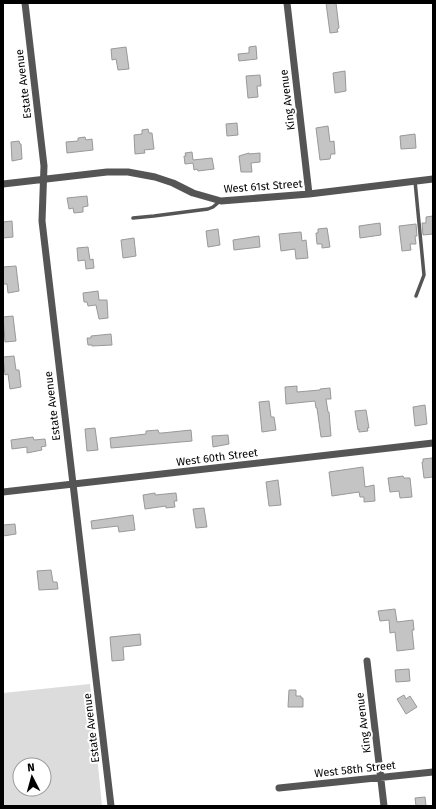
<svg xmlns="http://www.w3.org/2000/svg" width="436" height="809" font-family="'Fira Sans',sans-serif">
  <style>
    .green { fill: #dcdcdc; fill-rule: evenodd }
    .building { fill: #c4c4c4; stroke: #999 }
    .lines { fill: none; stroke-linecap: round; stroke-linejoin: round }
    .service { stroke: #555; stroke-width: 3.5 }
    .minor { stroke: #555; stroke-width: 7 }
    .labels { text-anchor: middle; stroke-width: 4; stroke-linejoin: round; paint-order: stroke }
    .street-label { font-size: 11px; fill: #000; stroke: #fff }
  </style>
  <rect width="100%" height="100%" fill="#fff"/>
  <path class="green" d="M 90,684 L 102,806 L 3,806 L 3,693 ZM 20,765 L 44,765 L 44,789 L 20,789 Z"/>
  <path class="building" d="M 326,3 L 336,3 L 339,28 L 337,29 L 338,32 L 330,33 Z
    M 256,46 L 257,59 L 239,61 L 238,54 L 249,53 L 249,47 Z
    M 126,47 L 129,69 L 118,70 L 116,59 L 112,60 L 111,49 Z
    M 345,71 L 346,91 L 335,93 L 333,73 Z
    M 260,75 L 261,86 L 257,86 L 258,97 L 248,98 L 246,76 Z
    M 237,123 L 238,135 L 227,136 L 226,124 Z
    M 328,126 L 330,142 L 334,141 L 335,154 L 331,154 L 330,159 L 320,160 L 316,128 Z
    M 148,129 L 149,133 L 152,133 L 154,149 L 144,150 L 145,153 L 135,154 L 134,135 L 142,134 L 142,130 Z
    M 415,134 L 416,148 L 401,149 L 400,136 Z
    M 85,137 L 86,140 L 92,139 L 93,150 L 67,153 L 66,142 L 78,141 L 78,138 Z
    M 19,141 L 20,144 L 21,144 L 22,159 L 12,161 L 11,142 Z
    M 192,152 L 193,160 L 212,158 L 214,169 L 198,171 L 197,169 L 194,170 L 193,163 L 185,164 L 184,156 L 186,156 L 185,153 Z
    M 249,153 L 249,154 L 260,153 L 260,162 L 251,163 L 252,172 L 241,172 L 239,156 Z
    M 87,196 L 88,206 L 83,207 L 83,212 L 74,213 L 73,208 L 69,209 L 67,198 Z
    M 433,216 L 433,234 L 423,235 L 422,223 L 426,223 L 426,217 Z
    M 12,221 L 13,237 L 3,238 L 3,222 Z
    M 380,223 L 381,235 L 360,238 L 359,226 Z
    M 416,224 L 417,236 L 415,236 L 416,244 L 410,244 L 411,250 L 402,251 L 399,226 Z
    M 327,228 L 330,247 L 322,248 L 322,244 L 317,244 L 316,233 L 318,233 L 318,229 Z
    M 218,229 L 220,245 L 208,247 L 206,231 Z
    M 301,232 L 302,241 L 306,240 L 308,258 L 296,259 L 295,249 L 281,251 L 279,234 Z
    M 259,236 L 260,247 L 234,250 L 233,240 Z
    M 134,238 L 136,256 L 123,258 L 121,240 Z
    M 88,247 L 90,260 L 93,259 L 94,268 L 86,269 L 85,260 L 78,261 L 77,248 Z
    M 16,266 L 19,291 L 8,293 L 7,284 L 3,284 L 3,267 Z
    M 98,291 L 99,300 L 107,300 L 108,318 L 99,319 L 96,305 L 88,306 L 87,302 L 84,302 L 83,293 Z
    M 13,316 L 16,341 L 5,342 L 3,317 Z
    M 111,334 L 112,345 L 92,346 L 92,345 L 88,345 L 87,338 L 91,338 L 91,336 Z
    M 14,356 L 16,370 L 19,370 L 21,387 L 10,389 L 8,374 L 5,375 L 3,357 Z
    M 297,386 L 297,392 L 320,390 L 320,389 L 330,388 L 331,399 L 326,399 L 328,412 L 329,412 L 331,436 L 321,437 L 317,408 L 316,408 L 315,401 L 286,404 L 285,387 Z
    M 269,401 L 271,417 L 274,417 L 276,430 L 262,432 L 259,402 Z
    M 425,405 L 427,424 L 415,426 L 413,407 Z
    M 366,410 L 369,428 L 367,428 L 368,431 L 359,432 L 359,429 L 358,430 L 355,411 Z
    M 95,428 L 98,450 L 87,451 L 85,429 Z
    M 158,430 L 159,433 L 162,433 L 191,430 L 192,441 L 111,448 L 110,438 L 146,434 L 146,431 Z
    M 228,435 L 229,444 L 213,447 L 212,436 Z
    M 33,437 L 34,440 L 45,439 L 46,446 L 41,447 L 42,450 L 27,453 L 27,447 L 12,449 L 11,440 Z
    M 432,458 L 433,461 L 433,477 L 424,478 L 422,462 L 423,462 L 423,459 Z
    M 363,467 L 365,487 L 374,485 L 375,501 L 364,502 L 364,497 L 360,497 L 359,492 L 332,496 L 329,472 Z
    M 403,476 L 404,478 L 410,478 L 412,497 L 400,498 L 399,491 L 390,492 L 388,478 Z
    M 278,480 L 281,505 L 269,506 L 266,482 Z
    M 155,493 L 155,495 L 176,493 L 177,501 L 174,501 L 175,507 L 166,508 L 166,506 L 145,509 L 143,495 Z
    M 204,508 L 207,527 L 196,528 L 193,509 Z
    M 133,515 L 135,530 L 119,532 L 118,526 L 92,529 L 91,521 Z
    M 15,524 L 16,534 L 3,536 L 3,525 Z
    M 51,570 L 53,582 L 57,582 L 58,589 L 39,590 L 37,571 Z
    M 395,609 L 397,622 L 413,620 L 414,630 L 412,630 L 414,649 L 397,651 L 395,632 L 390,633 L 389,620 L 380,621 L 378,611 Z
    M 140,634 L 141,645 L 123,647 L 124,660 L 112,661 L 110,637 Z
    M 409,669 L 410,681 L 396,682 L 395,670 Z
    M 289,690 L 296,690 L 296,696 L 301,696 L 301,698 L 303,698 L 303,707 L 288,707 Z
    M 404,695 L 406,699 L 410,696 L 417,707 L 406,714 L 397,699 Z
    M 425,797 L 426,806 L 416,806 L 415,798 Z"/>
  <g class="lines">
    <path class="service" d="M 415,181 L 424,275 L 416,296
      M 133,218 L 154,216 L 208,209 L 213,207 L 220,201"/>
    <path class="minor" d="M 25,3 L 44,166 L 42,221 L 111,806
      M 287,3 L 309,194
      M 3,184 L 107,172 L 128,172 L 155,177 L 173,183 L 193,193 L 221,201 L 309,194 L 433,179
      M 3,492 L 433,443
      M 367,661 L 384,806
      M 279,788 L 433,772"/>
  </g>
  <g class="labels">
    <g class="street-label">
      <text transform="translate(23 84) rotate(-97)" y="4">Estate Avenue</text>
      <text transform="translate(287 100) rotate(-97)" y="4">King Avenue</text>
      <text transform="translate(263 186) rotate(-4)" y="4">West 61st Street</text>
      <text transform="translate(52 406) rotate(-97)" y="4">Estate Avenue</text>
      <text transform="translate(217 457) rotate(-7)" y="4">West 60th Street</text>
      <text transform="translate(363 723) rotate(-97)" y="4">King Avenue</text>
      <text transform="translate(91 728) rotate(-97)" y="4">Estate Avenue</text>
      <text transform="translate(355 769) rotate(-6)" y="4">West 58th Street</text>
    </g>
  </g>
  <rect width="436" height="809" fill="none" stroke="#000000" stroke-width="8"/>
  <g transform="translate(32 777) rotate(354)"><circle r="19" fill="#ffffff" stroke="#999999"/>
  <path d="M0-3L7 15L0 10L-7 15Z" fill="#000000"/>
  <text y="-6" font-size="11" font-weight="bold" text-anchor="middle" fill="#000000">N</text>
  </g>
</svg>
